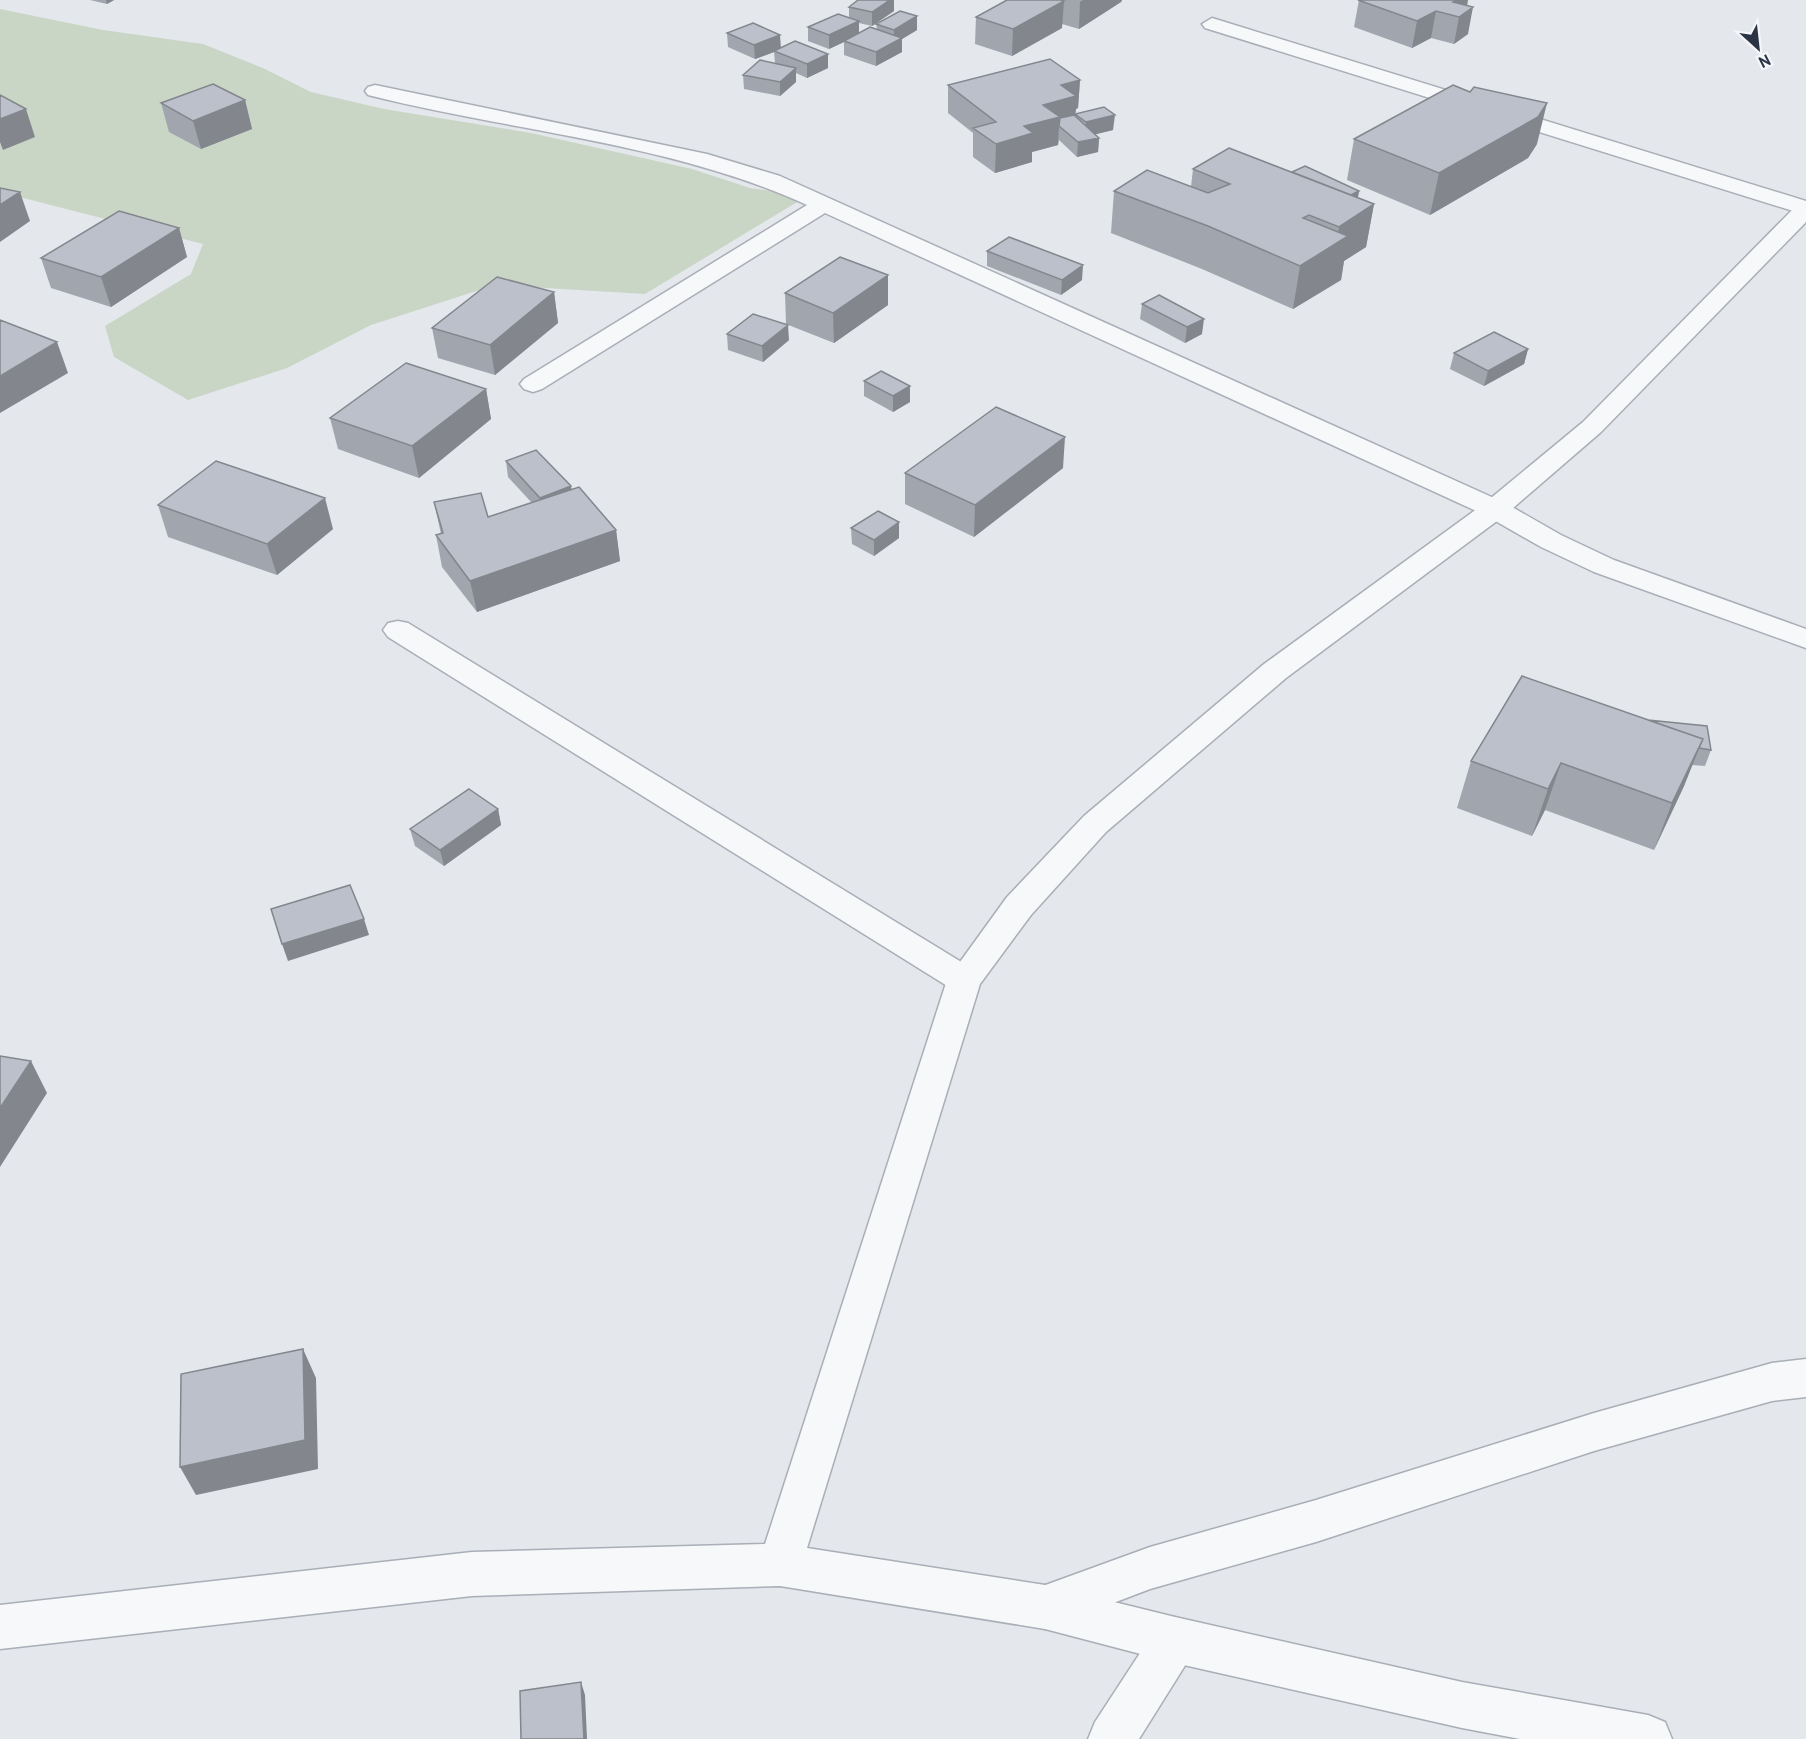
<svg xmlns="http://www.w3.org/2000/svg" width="1806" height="1739" font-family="'PT Sans',sans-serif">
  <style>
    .green { fill: #c9d6c5 }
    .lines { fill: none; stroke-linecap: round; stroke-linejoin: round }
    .minor-casing { stroke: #a9aeb7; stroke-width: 3 }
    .tertiary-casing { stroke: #a9aeb7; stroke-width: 3 }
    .minor { fill: #f7f8fa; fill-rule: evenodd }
    .tertiary { fill: #f7f8fa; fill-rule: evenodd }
    .wall { fill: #a1a5ae }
    .shaded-wall { fill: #83868d }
    .building { fill: #bbc0ca; stroke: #83868d; stroke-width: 1.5 }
  </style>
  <rect width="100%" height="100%" fill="#e4e7ec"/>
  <path class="green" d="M 0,9 L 103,30 L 203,44 L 265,69 L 311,92 L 384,109 L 531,133 L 692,169 L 750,188 L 807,196 L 645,294 L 495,285 L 371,325 L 287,368 L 188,400 L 114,357 L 105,326 L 191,274 L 203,244 L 0,192 Z"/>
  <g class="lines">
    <defs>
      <path id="minor" d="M 1212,18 L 1806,201 L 1806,215 L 1205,28 L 1202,24 Z
        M 375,85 L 707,154 L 780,176 L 1505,503 L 1561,535 L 1614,560 L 1806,629 L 1806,648 L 1594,572 L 1541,547 L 1485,515 L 825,213 L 542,389 L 533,392 L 524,389 L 520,384 L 524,379 L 807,205 C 669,142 514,132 368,95 L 365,91 L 368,87 Z
        M 398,621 L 408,623 L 976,971 L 981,980 L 976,989 L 964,993 L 952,989 L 388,637 L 383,630 L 388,623 Z
        M 1806,1359 L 1806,1397 L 1772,1401 L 1594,1451 L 1316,1542 L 1150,1589 L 1045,1629 L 1029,1623 L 1023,1607 L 1029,1591 L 1150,1547 L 1316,1500 L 1594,1413 L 1772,1363 Z
        M 1175,1617 L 1191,1624 L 1198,1640 L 1191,1656 L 1139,1739 L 1088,1739 L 1095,1722 L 1159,1624 Z"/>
      <path id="tertiary" d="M 1806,202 L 1806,222 L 1601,432 L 1505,515 L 1286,678 L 1106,832 L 1031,915 L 980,984 L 807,1548 L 1045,1585 L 1175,1617 L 1462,1682 L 1648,1715 L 1665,1722 L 1672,1739 L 1520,1739 L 1462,1728 L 1175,1663 L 1045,1629 L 780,1586 L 472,1596 L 0,1649 L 0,1605 L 472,1552 L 765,1544 L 947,980 L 1007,897 L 1084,816 L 1264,664 L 1485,503 L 1583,422 L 1798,204 Z"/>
    </defs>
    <use href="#minor" class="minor-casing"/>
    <use href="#tertiary" class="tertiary-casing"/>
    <use href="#minor" class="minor"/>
    <use href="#tertiary" class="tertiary"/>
  </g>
  <path class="wall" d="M 90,0 L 114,0 L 107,4 Z
    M 858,0 L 894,0 L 894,11 L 872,26 L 859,23 L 859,33 L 877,29 L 876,24 L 917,30 L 902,39 L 902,52 L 876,66 L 844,55 L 844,42 L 829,49 L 808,41 L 808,27 L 849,18 L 849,7 Z
    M 1007,0 L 1122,0 L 1121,2 L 1079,29 L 1062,24 L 1062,28 L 1012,56 L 975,44 L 976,17 Z
    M 1359,0 L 1467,6 L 1468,34 L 1454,44 L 1431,38 L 1412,48 L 1354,27 Z
    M 727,33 L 781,48 L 828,54 L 828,68 L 807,78 L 796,73 L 796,82 L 780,96 L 744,89 L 743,75 L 775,63 L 774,52 L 755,59 L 728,47 Z
    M 1080,80 L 1078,108 L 1076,109 L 1075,114 L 1113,130 L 1095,134 L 1099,138 L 1098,152 L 1077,157 L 1059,140 L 1058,145 L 1032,152 L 1032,162 L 995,173 L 973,157 L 973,133 L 948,113 L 948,85 Z
    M 245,100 L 252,129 L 201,149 L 169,132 L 161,103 Z
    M 1354,139 L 1537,144 L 1528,158 L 1430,215 L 1347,180 Z
    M 1193,169 L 1292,172 L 1359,191 L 1358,198 L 1374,204 L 1366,247 L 1344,261 L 1341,280 L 1293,309 L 1202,269 L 1111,233 L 1114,191 L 1191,187 Z
    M 179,228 L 187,257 L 111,307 L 51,288 L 41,258 Z
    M 987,251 L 1082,280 L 1061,295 L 987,266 Z
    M 888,275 L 888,305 L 834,343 L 786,324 L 785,293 Z
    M 554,292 L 558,323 L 495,375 L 438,358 L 432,328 Z
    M 1142,304 L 1202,334 L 1185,343 L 1140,319 Z
    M 727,334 L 789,340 L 763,362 L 728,350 Z
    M 1528,349 L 1524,364 L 1484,386 L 1450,369 L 1454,353 Z
    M 864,381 L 910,402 L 893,412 L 864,396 Z
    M 486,389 L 491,419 L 419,478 L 338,449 L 330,418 Z
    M 506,461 L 572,489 L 616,530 L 620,561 L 477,612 L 442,567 L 436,535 L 441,534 L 434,502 L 488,517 L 532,503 L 508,477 Z
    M 1063,468 L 974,537 L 905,504 L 905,473 Z
    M 158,505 L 333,529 L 277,575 L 168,537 Z
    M 851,528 L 899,538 L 874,556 L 852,544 Z
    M 1522,676 L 1711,750 L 1705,766 L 1692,765 L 1684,786 L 1654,850 L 1545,810 L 1532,836 L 1457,808 L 1471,761 Z
    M 498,809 L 501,825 L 444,866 L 415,846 L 410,829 Z"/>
  <path class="shaded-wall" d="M 106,0 L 114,0 L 107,4 Z
    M 890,0 L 894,0 L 894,11 L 872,26 L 872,12 Z
    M 1083,0 L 1122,0 L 1121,2 L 1079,29 L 1080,2 Z
    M 1457,0 L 1468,0 L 1466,13 L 1473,7 L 1468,34 L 1454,44 L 1459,17 L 1453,2 Z
    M 1064,1 L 1062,28 L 1012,56 L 1013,29 Z
    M 1436,11 L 1431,38 L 1412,48 L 1417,21 Z
    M 917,16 L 917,30 L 902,39 L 902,52 L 876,66 L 876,52 L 894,42 L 894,30 Z
    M 859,21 L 859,35 L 844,41 L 844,42 L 829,49 L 829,35 Z
    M 780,35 L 781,49 L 774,51 L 774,52 L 755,59 L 754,45 Z
    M 828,54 L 828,68 L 807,78 L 807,64 Z
    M 796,68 L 796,82 L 780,96 L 780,82 Z
    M 1080,80 L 1078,108 L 1076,109 L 1074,124 L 1059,126 L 1058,145 L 1032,152 L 1032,162 L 995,173 L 996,144 L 1024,126 L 1061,85 Z
    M 245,100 L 252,129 L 201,149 L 193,121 Z
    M 1547,103 L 1537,144 L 1528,158 L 1430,215 L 1439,173 Z
    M 26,109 L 35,137 L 3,150 L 0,142 L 0,119 Z
    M 1115,115 L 1113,130 L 1085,137 L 1086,122 Z
    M 1099,138 L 1098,152 L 1077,157 L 1078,142 Z
    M 1359,191 L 1356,206 L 1335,203 Z
    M 20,192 L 30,221 L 0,242 L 0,205 Z
    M 1374,204 L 1366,247 L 1344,261 L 1341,280 L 1293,309 L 1300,266 L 1336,244 L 1339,227 Z
    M 179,228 L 187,257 L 111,307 L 101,277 Z
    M 1083,265 L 1082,280 L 1061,295 L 1062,280 Z
    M 888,275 L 888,305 L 834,343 L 833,313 Z
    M 554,292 L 558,323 L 495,375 L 490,345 Z
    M 1204,319 L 1202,334 L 1185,343 L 1187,327 Z
    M 788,325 L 789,340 L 763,362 L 762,346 Z
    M 57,342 L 68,373 L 0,413 L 0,376 Z
    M 1528,349 L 1524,364 L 1484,386 L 1488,371 Z
    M 910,386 L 910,402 L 893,412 L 893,396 Z
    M 486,389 L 491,419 L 419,478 L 412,446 Z
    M 1065,437 L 1063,468 L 974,537 L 975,505 Z
    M 571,486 L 574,502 L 543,514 L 540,498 Z
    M 325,498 L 333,529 L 277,575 L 267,544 Z
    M 899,522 L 899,538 L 874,556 L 874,540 Z
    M 616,530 L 620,561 L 477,612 L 470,581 Z
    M 1703,739 L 1684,786 L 1654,850 L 1672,803 Z
    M 1561,763 L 1545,810 L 1532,836 L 1548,789 Z
    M 498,809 L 501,825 L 444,866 L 440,850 Z
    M 364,919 L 369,935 L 288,961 L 282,944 Z
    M 31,1061 L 47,1093 L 0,1167 L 0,1108 Z
    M 303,1349 L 316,1378 L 318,1469 L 196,1495 L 180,1467 Z
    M 581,1682 L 585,1695 L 587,1739 L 584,1739 Z"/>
  <path class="building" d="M 858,0 L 890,0 L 872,12 L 849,7 Z
    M 1007,0 L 1061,0 L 1064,1 L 1013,29 L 976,17 Z
    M 1358,0 L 1457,0 L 1453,2 L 1473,7 L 1459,17 L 1436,11 L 1417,21 Z
    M 900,11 L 917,16 L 894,30 L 876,24 Z
    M 838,14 L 859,21 L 829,35 L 808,27 Z
    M 753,23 L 780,35 L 754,45 L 727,33 Z
    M 870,27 L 902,38 L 876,52 L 844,41 Z
    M 795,41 L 828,54 L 807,64 L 774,51 Z
    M 1050,59 L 1080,80 L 1061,85 L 1076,96 L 1043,105 L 1060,117 L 1024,126 L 1033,133 L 996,144 L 973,128 L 996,122 L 948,85 Z
    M 760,60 L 796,68 L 780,82 L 743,75 Z
    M 213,84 L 245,100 L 193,121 L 161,103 Z
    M 1453,85 L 1470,92 L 1474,87 L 1547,103 L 1538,117 L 1439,173 L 1354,139 Z
    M 0,95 L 26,109 L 0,119 Z
    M 1104,107 L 1115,115 L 1086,122 L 1075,114 Z
    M 1074,115 L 1099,138 L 1078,142 L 1059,126 L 1060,118 Z
    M 1229,148 L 1374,204 L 1339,227 L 1309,215 L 1303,218 L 1348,236 L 1300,266 L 1208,226 L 1114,191 L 1147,170 L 1208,193 L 1230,184 L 1193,169 Z
    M 1305,166 L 1359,191 L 1351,195 L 1292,172 Z
    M 0,188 L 20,192 L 0,205 Z
    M 119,211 L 179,228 L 101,277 L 41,258 Z
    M 1009,237 L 1083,265 L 1062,280 L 987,251 Z
    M 840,257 L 888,275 L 833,313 L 785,293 Z
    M 497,277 L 554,292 L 490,345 L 432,328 Z
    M 1159,295 L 1204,319 L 1187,327 L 1142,304 Z
    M 753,314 L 788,325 L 762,346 L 727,334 Z
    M 0,320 L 57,342 L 0,376 Z
    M 1494,332 L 1528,349 L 1488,371 L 1454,353 Z
    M 406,363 L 486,389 L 412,446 L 330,418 Z
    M 881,371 L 910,386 L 893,396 L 864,381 Z
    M 996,407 L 1065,437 L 975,505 L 905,473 Z
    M 536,450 L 571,486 L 540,498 L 506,461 Z
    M 216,461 L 325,498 L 267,544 L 158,505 Z
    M 579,487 L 616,530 L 470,581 L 436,535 L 443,533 L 434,502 L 481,493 L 488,517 Z
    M 878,511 L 899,522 L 874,540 L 851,528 Z
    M 1522,676 L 1703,739 L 1672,803 L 1561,763 L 1548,789 L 1471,761 Z
    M 1648,720 L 1707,726 L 1711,750 L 1699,748 L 1703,739 Z
    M 469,789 L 498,809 L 440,850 L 410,829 Z
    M 350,885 L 364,919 L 282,944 L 271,909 Z
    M 0,1056 L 31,1061 L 0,1108 Z
    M 303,1349 L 305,1440 L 180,1467 L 181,1374 Z
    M 581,1682 L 584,1739 L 521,1739 L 520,1691 Z"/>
  <g transform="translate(1758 48) rotate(153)" stroke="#f4f6f9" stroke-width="4.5" paint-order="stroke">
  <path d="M0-4.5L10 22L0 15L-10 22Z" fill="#2b3445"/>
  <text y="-9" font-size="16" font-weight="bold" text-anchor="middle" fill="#2b3445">N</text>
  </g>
</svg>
